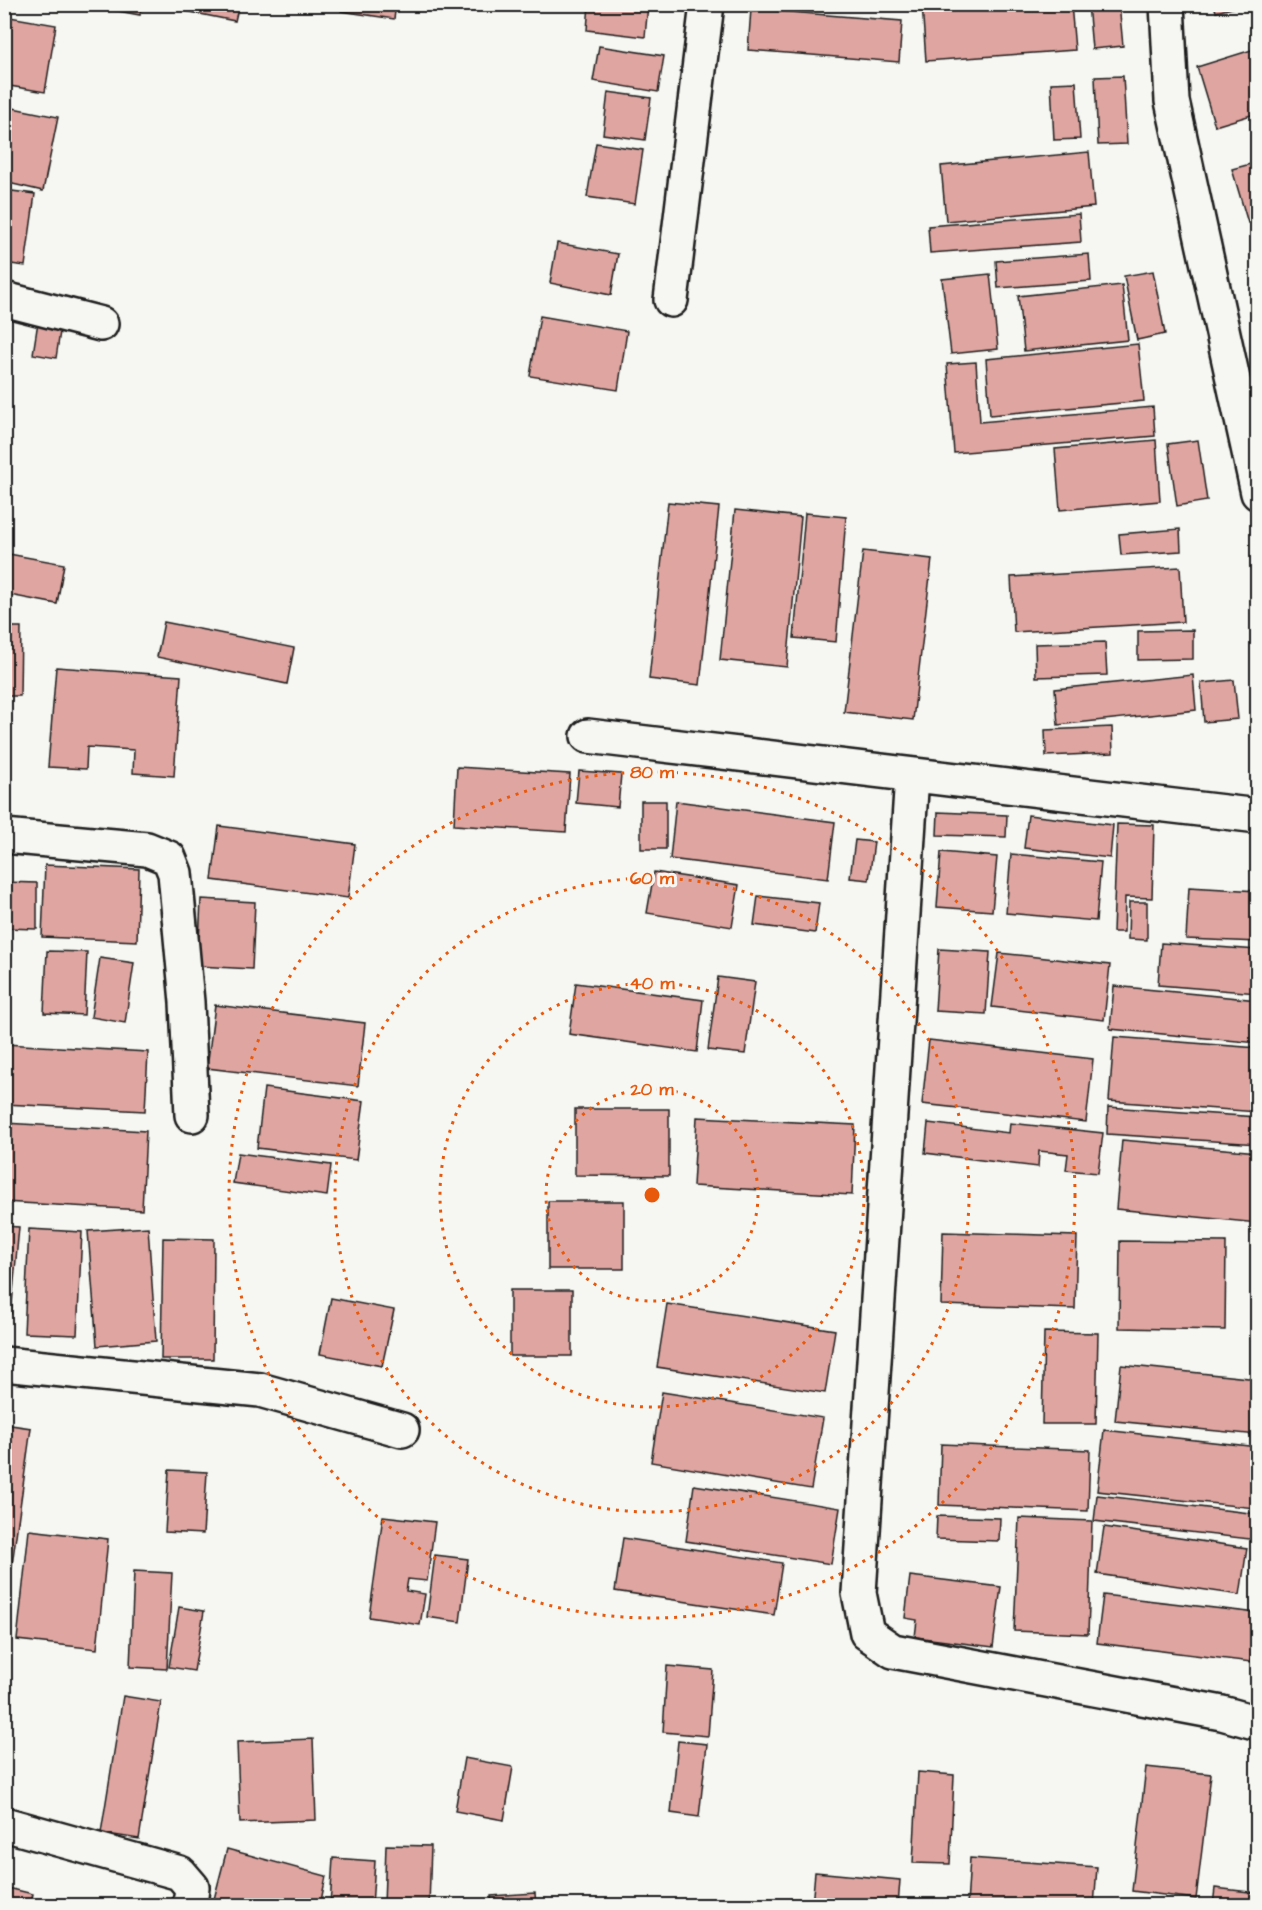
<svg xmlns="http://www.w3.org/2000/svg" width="1262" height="1910" font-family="'Architects Daughter',sans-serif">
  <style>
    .building { fill: #dfa5a0; stroke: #1c1c1c; stroke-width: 1.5 }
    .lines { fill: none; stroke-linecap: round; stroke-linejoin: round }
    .minor-casing { stroke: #1c1c1c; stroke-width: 38 }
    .minor { stroke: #f6f6f2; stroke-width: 33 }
    .ring { fill: none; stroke: #e8590c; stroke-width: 3; stroke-dasharray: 3 6 }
    .centre { fill: #e8590c; stroke: #f6f6f2; stroke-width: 3 }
    .ring-label { font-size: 18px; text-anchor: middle; font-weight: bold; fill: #e8590c; stroke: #f6f6f2; stroke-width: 6; stroke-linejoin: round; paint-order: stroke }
  </style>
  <rect width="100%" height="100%" fill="#f6f6f2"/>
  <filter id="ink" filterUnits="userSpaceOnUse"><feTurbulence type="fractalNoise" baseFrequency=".0167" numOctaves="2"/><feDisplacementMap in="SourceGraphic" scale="12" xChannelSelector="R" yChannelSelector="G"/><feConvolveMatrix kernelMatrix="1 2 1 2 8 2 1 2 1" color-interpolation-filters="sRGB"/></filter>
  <g filter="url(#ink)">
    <path class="building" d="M 81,4 L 142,4 L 140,15 Z
      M 171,4 L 239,4 L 235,21 L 170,8 Z
      M 342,4 L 396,4 L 394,19 L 341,11 Z
      M 589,4 L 648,4 L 645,37 L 587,30 Z
      M 922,4 L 1071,4 L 1075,50 L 926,61 Z
      M 1088,4 L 1119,4 L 1123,46 L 1092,49 Z
      M 1214,4 L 1248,4 L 1216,12 Z
      M 751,9 L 902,21 L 899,62 L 748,50 Z
      M 4,16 L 56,25 L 45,92 L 4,85 Z
      M 599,46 L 664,56 L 658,92 L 593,81 Z
      M 1258,48 L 1258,113 L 1215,126 L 1197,67 Z
      M 1123,76 L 1127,144 L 1098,145 L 1095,77 Z
      M 1076,82 L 1080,139 L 1054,140 L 1051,83 Z
      M 608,92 L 651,98 L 645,140 L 603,134 Z
      M 8,107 L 58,117 L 43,191 L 4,182 L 4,124 Z
      M 596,143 L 643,150 L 635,204 L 587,197 Z
      M 1089,152 L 1094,207 L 946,221 L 941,166 Z
      M 1258,162 L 1258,220 L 1248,223 L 1232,169 Z
      M 4,190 L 35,194 L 25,266 L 4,263 Z
      M 1079,214 L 1081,242 L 930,253 L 928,226 Z
      M 557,243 L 618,254 L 611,295 L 550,283 Z
      M 1089,254 L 1091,281 L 998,288 L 996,261 Z
      M 1153,271 L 1165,334 L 1137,340 L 1124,276 Z
      M 990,274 L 998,349 L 951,354 L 942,279 Z
      M 1122,285 L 1128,340 L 1024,351 L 1018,296 Z
      M 540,316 L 627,331 L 618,390 L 530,376 Z
      M 38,322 L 61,325 L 56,358 L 33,354 Z
      M 1138,344 L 1144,401 L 990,415 L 986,359 Z
      M 976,362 L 980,422 L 1153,407 L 1155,436 L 954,453 L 947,364 Z
      M 1156,440 L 1160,501 L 1060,510 L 1055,449 Z
      M 1198,440 L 1207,501 L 1177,506 L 1168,444 Z
      M 668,502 L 719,507 L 700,685 L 649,679 Z
      M 735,510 L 801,517 L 787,667 L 720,660 Z
      M 805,513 L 846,517 L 836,642 L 794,638 Z
      M 1180,529 L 1181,551 L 1121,555 L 1119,534 Z
      M 863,551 L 932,559 L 913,720 L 844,712 Z
      M 9,554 L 64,564 L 57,604 L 4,594 Z
      M 1180,567 L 1183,622 L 1014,632 L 1011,577 Z
      M 164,622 L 294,648 L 287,684 L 157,657 Z
      M 4,627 L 21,627 L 20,696 L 4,696 Z
      M 1193,630 L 1193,659 L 1138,660 L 1138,631 Z
      M 1105,642 L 1107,675 L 1036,677 L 1035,644 Z
      M 56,667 L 181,676 L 174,776 L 133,773 L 134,750 L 87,747 L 86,769 L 48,767 Z
      M 1193,675 L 1196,710 L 1058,725 L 1055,689 Z
      M 1234,680 L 1238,719 L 1204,722 L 1201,683 Z
      M 1112,727 L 1113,753 L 1046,756 L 1045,730 Z
      M 457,767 L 570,774 L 566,832 L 454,825 Z
      M 579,771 L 621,774 L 618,807 L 576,803 Z
      M 641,801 L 666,801 L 666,849 L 641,849 Z
      M 676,801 L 835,822 L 828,879 L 670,859 Z
      M 938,812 L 1007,815 L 1006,837 L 937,835 Z
      M 1028,815 L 1113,825 L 1110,858 L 1024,848 Z
      M 1117,824 L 1154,825 L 1152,898 L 1125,897 L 1124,932 L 1113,932 Z
      M 219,826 L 355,844 L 348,898 L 212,880 Z
      M 855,840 L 874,842 L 869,880 L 850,878 Z
      M 941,852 L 997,857 L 992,911 L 937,907 Z
      M 1011,854 L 1101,862 L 1096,921 L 1006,913 Z
      M 45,865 L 139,869 L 137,941 L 42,937 Z
      M 654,872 L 739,885 L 732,927 L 647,913 Z
      M 4,882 L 37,883 L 37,929 L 4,928 Z
      M 1189,887 L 1258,891 L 1258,942 L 1186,939 Z
      M 758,896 L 819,903 L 815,933 L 754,925 Z
      M 201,899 L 255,902 L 252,969 L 198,966 Z
      M 1129,902 L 1147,902 L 1147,940 L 1128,939 Z
      M 1161,943 L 1258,950 L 1258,993 L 1158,985 Z
      M 939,949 L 990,952 L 986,1014 L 935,1011 Z
      M 47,951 L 87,952 L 84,1015 L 44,1013 Z
      M 999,953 L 1110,965 L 1104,1020 L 992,1007 Z
      M 100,958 L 134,963 L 125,1023 L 91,1017 Z
      M 718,977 L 755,982 L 745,1054 L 708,1050 Z
      M 576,983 L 703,1000 L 697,1052 L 569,1034 Z
      M 1114,986 L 1258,1000 L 1258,1043 L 1110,1029 Z
      M 215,1005 L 365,1023 L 358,1086 L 207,1068 Z
      M 1114,1037 L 1258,1048 L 1258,1112 L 1109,1101 Z
      M 929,1040 L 1093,1059 L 1086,1122 L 922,1104 Z
      M 4,1044 L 148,1052 L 145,1111 L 4,1104 Z
      M 264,1088 L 364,1101 L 356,1160 L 257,1148 Z
      M 1108,1107 L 1258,1117 L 1258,1144 L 1107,1134 Z
      M 575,1109 L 669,1109 L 669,1176 L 575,1175 Z
      M 697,1117 L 855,1125 L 852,1195 L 693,1186 Z
      M 4,1123 L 146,1131 L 142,1210 L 4,1202 Z
      M 928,1123 L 1009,1133 L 1010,1123 L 1103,1133 L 1098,1173 L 1066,1170 L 1068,1154 L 1039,1151 L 1038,1167 L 925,1153 Z
      M 1122,1140 L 1258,1152 L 1258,1223 L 1116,1209 Z
      M 238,1153 L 331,1165 L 327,1196 L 233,1183 Z
      M 548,1201 L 624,1201 L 624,1269 L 548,1269 Z
      M 4,1226 L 19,1227 L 11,1314 L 4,1314 Z
      M 148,1227 L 156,1341 L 97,1346 L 88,1231 Z
      M 29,1229 L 82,1232 L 77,1335 L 24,1333 Z
      M 943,1232 L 1077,1236 L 1075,1309 L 941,1305 Z
      M 163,1238 L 214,1239 L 213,1359 L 161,1359 Z
      M 1120,1241 L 1226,1242 L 1225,1330 L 1119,1328 Z
      M 510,1290 L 572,1290 L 572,1356 L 510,1356 Z
      M 331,1298 L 394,1310 L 382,1366 L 320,1354 Z
      M 667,1304 L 835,1330 L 825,1393 L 657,1367 Z
      M 1044,1332 L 1098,1333 L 1096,1424 L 1042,1424 Z
      M 1121,1365 L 1258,1379 L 1258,1435 L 1115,1421 Z
      M 662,1392 L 823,1418 L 811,1489 L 651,1462 Z
      M 4,1424 L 31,1428 L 10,1579 L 4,1578 Z
      M 1104,1430 L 1258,1447 L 1255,1508 L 1097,1491 Z
      M 941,1444 L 1090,1450 L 1088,1511 L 939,1505 Z
      M 169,1470 L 207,1472 L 203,1534 L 165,1532 Z
      M 694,1485 L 840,1508 L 831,1564 L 686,1541 Z
      M 1097,1495 L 1258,1514 L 1258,1540 L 1094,1521 Z
      M 383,1516 L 435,1522 L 427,1581 L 408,1579 L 406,1591 L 425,1594 L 420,1625 L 369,1617 Z
      M 937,1516 L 1000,1518 L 999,1541 L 936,1539 Z
      M 1019,1518 L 1092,1521 L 1088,1634 L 1014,1631 Z
      M 1104,1527 L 1247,1548 L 1240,1595 L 1097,1574 Z
      M 29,1530 L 108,1539 L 97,1649 L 17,1640 Z
      M 623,1538 L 782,1563 L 774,1615 L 615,1591 Z
      M 435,1555 L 468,1559 L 460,1622 L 427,1617 Z
      M 134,1571 L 172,1573 L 167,1669 L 130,1667 Z
      M 910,1576 L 1001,1587 L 993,1647 L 915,1637 L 917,1620 L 905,1618 Z
      M 1103,1595 L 1257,1613 L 1251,1662 L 1097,1643 Z
      M 179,1607 L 204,1611 L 194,1671 L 169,1667 Z
      M 667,1666 L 713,1670 L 708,1736 L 663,1732 Z
      M 123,1696 L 161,1702 L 139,1839 L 101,1833 Z
      M 313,1739 L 316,1820 L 240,1823 L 237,1742 Z
      M 678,1741 L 707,1744 L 699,1817 L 671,1813 Z
      M 464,1758 L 513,1767 L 504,1820 L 455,1811 Z
      M 1146,1767 L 1211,1774 L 1196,1899 L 1132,1891 Z
      M 918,1772 L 954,1775 L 950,1864 L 913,1863 Z
      M 386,1845 L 431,1846 L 429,1906 L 384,1906 Z
      M 227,1849 L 326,1876 L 320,1906 L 223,1906 L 213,1903 Z
      M 333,1858 L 375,1861 L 372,1906 L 330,1906 Z
      M 970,1858 L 1097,1867 L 1094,1906 L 967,1906 Z
      M 815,1872 L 900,1880 L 898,1906 L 812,1906 Z
      M 4,1887 L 33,1894 L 30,1906 L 4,1906 Z
      M 1215,1888 L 1258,1893 L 1258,1906 L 1213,1906 Z
      M 535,1893 L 536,1906 L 492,1906 L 491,1896 Z"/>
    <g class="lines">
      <defs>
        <path id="minor" d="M 1167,4 L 1172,101 L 1258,493
          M 4,299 L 101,324
          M 671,300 L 707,4
          M 588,736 L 1258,816
          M 912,775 L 859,1593 L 867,1633 L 893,1651 L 1222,1713 L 1258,1723
          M 4,836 L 147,849 L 169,858 L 175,873 L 187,1002 L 192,1115
          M 4,1364 L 260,1390 L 402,1430
          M 4,1824 L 180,1873 L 192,1887 L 190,1906"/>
      </defs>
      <use href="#minor" class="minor-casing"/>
      <use href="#minor" class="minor"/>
    </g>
  </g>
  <g class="ring">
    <circle cx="652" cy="1195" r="106"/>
    <circle cx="652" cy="1195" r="212"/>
    <circle cx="652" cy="1195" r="317"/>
    <circle cx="652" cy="1195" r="423"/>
  </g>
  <circle cx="652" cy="1195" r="9" class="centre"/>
  <g class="ring-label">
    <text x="652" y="778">80 m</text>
    <text x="652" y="884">60 m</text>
    <text x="652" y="989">40 m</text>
    <text x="652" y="1095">20 m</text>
  </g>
  <rect width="1262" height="1910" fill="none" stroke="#f6f6f2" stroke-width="24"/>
  <rect x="12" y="12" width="1238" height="1886" fill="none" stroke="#1c1c1c" stroke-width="2" filter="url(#ink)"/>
</svg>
